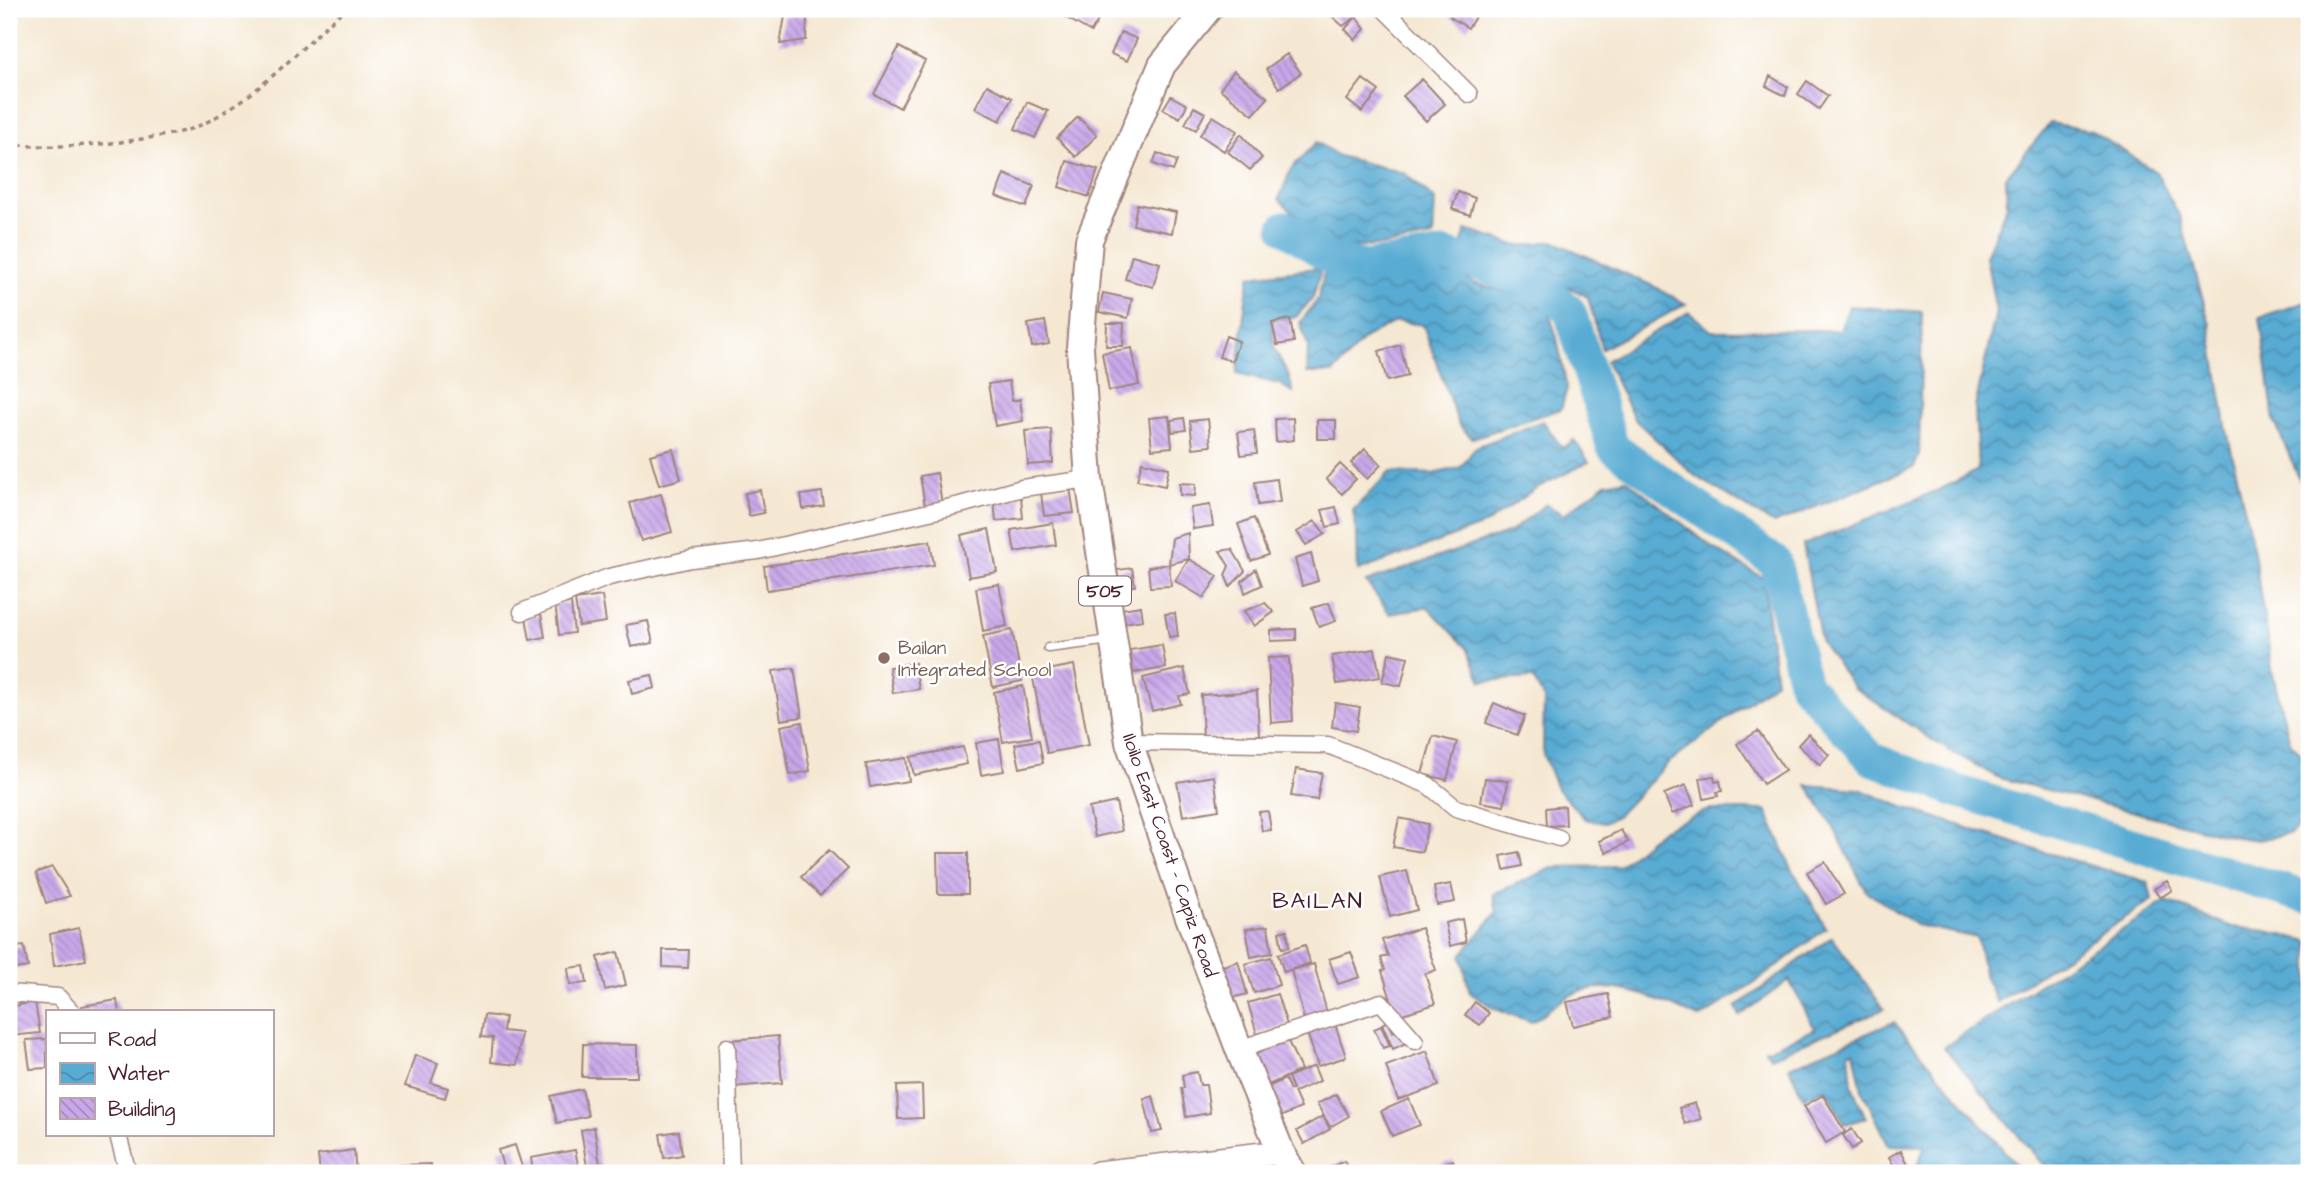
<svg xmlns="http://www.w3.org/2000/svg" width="2318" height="1182" font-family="'Architects Daughter',sans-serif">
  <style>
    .water { fill: url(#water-waves); stroke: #51657f; stroke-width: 2 }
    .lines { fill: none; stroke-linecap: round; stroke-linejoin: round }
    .river { stroke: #58abd3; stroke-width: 33 }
    .building { fill: url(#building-back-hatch) }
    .lane-casing { stroke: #a0847f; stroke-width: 11 }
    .street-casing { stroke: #a0847f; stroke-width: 19 }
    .secondary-casing { stroke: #a0847f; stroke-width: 26 }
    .primary-casing { stroke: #a0847f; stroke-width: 30 }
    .path { stroke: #a0847f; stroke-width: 3.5; stroke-dasharray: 5 5; stroke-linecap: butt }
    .lane { stroke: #fff; stroke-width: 8 }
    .street { stroke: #fff; stroke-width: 16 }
    .secondary { stroke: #fff; stroke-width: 23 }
    .primary { stroke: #fff; stroke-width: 26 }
    .education-dot { fill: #8d6e63; stroke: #fff; stroke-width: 2.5 }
    .labels { text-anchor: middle; stroke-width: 5; stroke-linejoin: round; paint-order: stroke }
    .shield { fill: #fff; stroke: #80626b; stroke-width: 2 }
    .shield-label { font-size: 18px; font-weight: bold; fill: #4a1f2b }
    .education-label { font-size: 19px; fill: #785e54; stroke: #fff; text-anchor: start }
    .street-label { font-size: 19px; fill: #4a1f2b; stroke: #fff }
    .quarter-label { font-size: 23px; letter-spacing: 2px; fill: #4a1f2b; stroke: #fff }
  </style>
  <defs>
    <pattern id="water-waves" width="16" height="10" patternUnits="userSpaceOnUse" patternTransform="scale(1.75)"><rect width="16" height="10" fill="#58abd3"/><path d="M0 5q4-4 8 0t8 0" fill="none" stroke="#4b8bab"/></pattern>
    <pattern id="building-back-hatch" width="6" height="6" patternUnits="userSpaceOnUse" patternTransform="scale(1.75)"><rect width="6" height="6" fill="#c9a8ea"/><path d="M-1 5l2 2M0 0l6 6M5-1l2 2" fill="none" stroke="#a588be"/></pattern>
  </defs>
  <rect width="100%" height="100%" fill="#fff"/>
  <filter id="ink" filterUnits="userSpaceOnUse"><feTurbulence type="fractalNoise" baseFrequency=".0143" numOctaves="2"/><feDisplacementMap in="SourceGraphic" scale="14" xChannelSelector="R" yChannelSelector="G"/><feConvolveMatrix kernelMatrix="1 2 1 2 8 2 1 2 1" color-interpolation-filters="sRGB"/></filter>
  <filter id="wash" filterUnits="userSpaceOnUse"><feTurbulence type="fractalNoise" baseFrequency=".00686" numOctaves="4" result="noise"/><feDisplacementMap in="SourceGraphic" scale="28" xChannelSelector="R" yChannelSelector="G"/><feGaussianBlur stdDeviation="1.57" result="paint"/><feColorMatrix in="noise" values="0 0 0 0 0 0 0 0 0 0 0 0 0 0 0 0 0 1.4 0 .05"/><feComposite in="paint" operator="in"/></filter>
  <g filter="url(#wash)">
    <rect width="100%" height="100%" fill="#f5e8d3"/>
    <path class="water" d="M 2050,123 L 2092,131 L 2156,172 L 2180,217 L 2210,325 L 2226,426 L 2253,547 L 2273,675 L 2290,742 L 2309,762 L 2309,815 L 2291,833 L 2258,840 L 2230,836 L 1999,778 L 1943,747 L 1854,688 L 1821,642 L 1803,545 L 1941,489 L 1978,470 L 1975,407 L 1996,312 L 1986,256 L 2007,205 L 2006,177 Z
      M 1317,142 L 1338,156 L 1404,173 L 1435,200 L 1433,237 L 1378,246 L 1345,247 L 1312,231 L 1279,199 L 1291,169 Z
      M 1466,230 L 1518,246 L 1553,241 L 1655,287 L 1686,304 L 1602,349 L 1588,297 L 1545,274 L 1498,262 L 1461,246 Z
      M 1448,267 L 1477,284 L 1517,295 L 1548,310 L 1557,338 L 1567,389 L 1561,409 L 1472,438 L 1459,425 L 1423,325 L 1396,321 L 1365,338 L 1333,373 L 1307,373 L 1308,346 L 1300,323 L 1318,299 L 1324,273 L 1376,279 Z
      M 1317,268 L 1320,273 L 1313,298 L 1296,317 L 1272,320 L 1274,348 L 1288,374 L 1293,392 L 1279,384 L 1237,374 C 1242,342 1243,308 1250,276 Z
      M 2309,301 L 2309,501 L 2274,420 L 2260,317 Z
      M 1849,306 L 1922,312 L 1919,456 L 1914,467 L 1774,524 L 1694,475 L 1634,419 L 1606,361 L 1689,312 L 1711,331 L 1840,330 Z
      M 1543,421 L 1562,448 L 1574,440 L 1589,462 L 1536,488 L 1486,524 L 1358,571 L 1357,536 L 1353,510 L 1390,472 L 1432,474 L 1460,468 L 1476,447 Z
      M 1626,479 L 1712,547 L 1763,578 L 1776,681 L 1667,764 L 1618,815 L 1604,823 L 1585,819 L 1557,789 L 1543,754 L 1544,699 L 1533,678 L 1482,681 L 1467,648 L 1428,607 L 1390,614 L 1366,582 L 1510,532 L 1546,504 L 1563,515 L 1606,483 Z
      M 1807,785 L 1859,789 L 1903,807 L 2030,848 L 2148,882 L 2152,900 L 1997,1002 L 1985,978 L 1977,938 L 1916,925 L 1866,891 L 1834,828 Z
      M 1708,810 L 1766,810 L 1790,865 L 1826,928 L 1764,976 L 1700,1018 C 1661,1002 1614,976 1573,994 C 1559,1000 1545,1013 1532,1022 L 1495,1009 L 1470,993 L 1461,955 L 1497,912 L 1493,894 L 1555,867 L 1619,866 L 1663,829 Z
      M 2166,901 L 2232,927 L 2266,931 L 2309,941 L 2309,1173 L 2050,1173 L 1944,1047 Z
      M 1832,937 L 1884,1009 L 1771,1057 L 1765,1050 L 1815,1029 L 1789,980 L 1740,1016 L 1736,1007 Z
      M 1894,1022 L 2023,1173 L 1914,1173 L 1925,1146 L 1889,1145 L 1862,1090 L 1854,1051 L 1849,1052 L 1852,1086 L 1866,1118 L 1845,1124 L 1825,1089 L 1804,1099 L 1789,1067 Z"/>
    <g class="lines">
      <path class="river" d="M 1285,227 L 1330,258 L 1365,267 L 1445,255 L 1478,264 L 1550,292 L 1570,312 L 1613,447 L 1775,562 L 1805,685 L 1872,759 L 1957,791 L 2309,898"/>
    </g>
    <g id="blocks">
      <path class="building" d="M 1070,9 L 1105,9 L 1091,32 L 1065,17 Z
        M 1328,9 L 1348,9 L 1356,17 L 1365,29 L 1355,40 L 1345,29 L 1356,17 L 1343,26 L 1326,11 Z
        M 1455,9 L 1469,9 L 1477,14 L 1468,28 L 1450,17 Z
        M 785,16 L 807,16 L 806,40 L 780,44 Z
        M 1121,32 L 1137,39 L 1127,61 L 1111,54 Z
        M 899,47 L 925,61 L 900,108 L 874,94 Z
        M 1287,54 L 1301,73 L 1279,88 L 1266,69 Z
        M 1234,71 L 1268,98 L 1253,115 L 1220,89 Z
        M 1770,76 L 1788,87 L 1785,96 L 1766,86 Z
        M 1363,79 L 1379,91 L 1362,112 L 1347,100 Z
        M 1422,79 L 1445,104 L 1426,121 L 1403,96 Z
        M 1807,81 L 1828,96 L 1819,109 L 1798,94 Z
        M 987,85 L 1012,98 L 1000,121 L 975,108 Z
        M 1171,96 L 1187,105 L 1180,118 L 1163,109 Z
        M 1027,102 L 1048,111 L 1035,138 L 1015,129 Z
        M 1194,107 L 1205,113 L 1196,130 L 1185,124 Z
        M 1213,116 L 1237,131 L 1224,151 L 1200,135 Z
        M 1078,117 L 1097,135 L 1076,157 L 1057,138 Z
        M 1241,134 L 1262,158 L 1250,170 L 1228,152 Z
        M 1157,153 L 1177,161 L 1173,171 L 1153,164 Z
        M 1067,161 L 1098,170 L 1089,197 L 1059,187 Z
        M 1004,174 L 1034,186 L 1026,207 L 996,196 Z
        M 1458,192 L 1475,198 L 1470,215 L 1452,209 Z
        M 1137,204 L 1176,212 L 1172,233 L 1133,225 Z
        M 1132,255 L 1160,263 L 1153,287 L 1125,279 Z
        M 1103,293 L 1132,299 L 1128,318 L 1099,312 Z
        M 1290,319 L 1294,342 L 1277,345 L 1272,323 Z
        M 1045,321 L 1049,344 L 1032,347 L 1028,324 Z
        M 1107,323 L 1124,323 L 1123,346 L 1106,346 Z
        M 1226,336 L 1239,341 L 1232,361 L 1219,357 Z
        M 1400,345 L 1408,376 L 1387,381 L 1379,351 Z
        M 1132,348 L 1139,385 L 1109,391 L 1102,353 Z
        M 1009,381 L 1012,401 L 1020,399 L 1023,421 L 995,426 L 988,384 Z
        M 1169,416 L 1172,447 L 1152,449 L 1149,418 Z
        M 1184,418 L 1186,430 L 1172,432 L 1171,420 Z
        M 1293,418 L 1294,440 L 1276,442 L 1275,419 Z
        M 1208,419 L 1211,446 L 1193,448 L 1190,421 Z
        M 1317,420 L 1336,420 L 1336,439 L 1317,439 Z
        M 1051,429 L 1053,463 L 1028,465 L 1025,431 Z
        M 1254,430 L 1257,453 L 1241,455 L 1238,432 Z
        M 673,449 L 681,479 L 659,485 L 650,455 Z
        M 1365,449 L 1381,465 L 1367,479 L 1351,463 Z
        M 1142,462 L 1169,468 L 1165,486 L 1137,480 Z
        M 1340,464 L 1356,479 L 1342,494 L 1326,479 Z
        M 937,473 L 942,504 L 925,506 L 920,476 Z
        M 1277,479 L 1280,502 L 1258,505 L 1255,482 Z
        M 1180,483 L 1196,484 L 1195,496 L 1180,495 Z
        M 1070,488 L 1074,513 L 1044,516 L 1041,493 Z
        M 760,490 L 764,513 L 749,516 L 745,493 Z
        M 822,492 L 824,506 L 803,509 L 801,495 Z
        M 661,494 L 672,532 L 641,541 L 630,503 Z
        M 1021,497 L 1023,518 L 996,521 L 994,500 Z
        M 1210,505 L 1213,526 L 1193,529 L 1190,508 Z
        M 1336,507 L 1340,524 L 1327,527 L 1322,510 Z
        M 1254,518 L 1268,555 L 1251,561 L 1238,524 Z
        M 1315,521 L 1325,534 L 1306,545 L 1297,532 Z
        M 1053,523 L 1056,545 L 1015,552 L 1011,530 Z
        M 989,529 L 997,572 L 969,577 L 961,535 Z
        M 1188,533 L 1189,559 L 1169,564 L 1172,538 Z
        M 930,541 L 934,565 L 767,590 L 764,566 Z
        M 1232,549 L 1245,571 L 1230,587 L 1225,575 L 1229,566 L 1220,551 Z
        M 1311,554 L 1318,581 L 1302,586 L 1295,559 Z
        M 1189,559 L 1218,576 L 1204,598 L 1175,581 Z
        M 1169,564 L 1171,586 L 1150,587 L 1148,567 Z
        M 1132,568 L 1135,586 L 1112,589 L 1110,571 Z
        M 1256,569 L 1262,585 L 1245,593 L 1242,581 Z
        M 999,584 L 1007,626 L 983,631 L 976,588 Z
        M 602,596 L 606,622 L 579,626 L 575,600 Z
        M 571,603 L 574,633 L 559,635 L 555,604 Z
        M 1265,603 L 1274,612 L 1254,626 L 1244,611 Z
        M 1329,603 L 1336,621 L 1319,627 L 1312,608 Z
        M 1141,606 L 1143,620 L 1117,624 L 1115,610 Z
        M 1175,613 L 1178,636 L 1169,637 L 1165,614 Z
        M 541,614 L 545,637 L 530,640 L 526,617 Z
        M 648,621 L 653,643 L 631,647 L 626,625 Z
        M 1296,629 L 1296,640 L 1271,641 L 1271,630 Z
        M 1012,630 L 1022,681 L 993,687 L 983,636 Z
        M 1162,645 L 1166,668 L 1133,673 L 1130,650 Z
        M 1375,649 L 1380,677 L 1337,684 L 1332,656 Z
        M 1389,653 L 1408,657 L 1401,686 L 1382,682 Z
        M 1289,657 L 1293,721 L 1271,723 L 1268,658 Z
        M 915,663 L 919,689 L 893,693 L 889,667 Z
        M 1074,665 L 1089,745 L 1047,753 L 1032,673 Z
        M 794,668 L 802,717 L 781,720 L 773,671 Z
        M 1184,668 L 1190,694 L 1179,696 L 1181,704 L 1152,711 L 1143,678 Z
        M 652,675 L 655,688 L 632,694 L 629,680 Z
        M 1023,686 L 1032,737 L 1003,742 L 994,692 Z
        M 1257,691 L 1259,735 L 1203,738 L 1201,695 Z
        M 1335,703 L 1360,707 L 1356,731 L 1332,727 Z
        M 1494,703 L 1525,716 L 1517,735 L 1486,723 Z
        M 802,722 L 810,771 L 790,775 L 781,726 Z
        M 1758,731 L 1785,770 L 1763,784 L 1737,744 Z
        M 1808,734 L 1829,755 L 1820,765 L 1798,745 Z
        M 1433,736 L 1457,742 L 1447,780 L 1422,774 Z
        M 999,739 L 1004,771 L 981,775 L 976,743 Z
        M 1039,740 L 1043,763 L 1020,768 L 1015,744 Z
        M 963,747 L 967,764 L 914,775 L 910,757 Z
        M 906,758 L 909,781 L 870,787 L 866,764 Z
        M 1296,769 L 1322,773 L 1317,800 L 1291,796 Z
        M 1214,776 L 1219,810 L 1183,816 L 1177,782 Z
        M 1714,776 L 1715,782 L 1720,781 L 1722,791 L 1717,792 L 1718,796 L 1704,799 L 1700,778 Z
        M 1485,778 L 1508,781 L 1504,806 L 1481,802 Z
        M 1686,785 L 1694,805 L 1672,814 L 1664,794 Z
        M 1116,802 L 1122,831 L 1095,837 L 1089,808 Z
        M 1565,806 L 1566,825 L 1547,826 L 1546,808 Z
        M 1268,811 L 1271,830 L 1262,831 L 1259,812 Z
        M 1399,818 L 1428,824 L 1422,852 L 1393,847 Z
        M 1621,830 L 1628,842 L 1606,853 L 1599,841 Z
        M 829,850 L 848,869 L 820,896 L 801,877 Z
        M 1519,852 L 1522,866 L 1504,870 L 1501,856 Z
        M 937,853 L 968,853 L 968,894 L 938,894 Z
        M 1825,862 L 1844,894 L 1826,904 L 1807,872 Z
        M 52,867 L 70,896 L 46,903 L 36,873 Z
        M 1407,871 L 1417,910 L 1390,917 L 1380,877 Z
        M 2167,881 L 2172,890 L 2160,898 L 2154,889 Z
        M 1451,884 L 1455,902 L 1437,905 L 1434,887 Z
        M 1462,919 L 1466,942 L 1450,946 L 1445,923 Z
        M 1268,926 L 1272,953 L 1251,957 L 1246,929 Z
        M 79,928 L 86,960 L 54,966 L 50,934 Z
        M 1421,928 L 1436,970 L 1425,974 L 1435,1004 L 1396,1016 L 1382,971 L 1385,970 L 1381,958 L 1388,956 L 1382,940 Z
        M 1287,930 L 1289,947 L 1282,948 L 1279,932 Z
        M 1305,945 L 1310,963 L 1284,972 L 1278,954 Z
        M 24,946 L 28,967 L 9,970 L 9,948 Z
        M 663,950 L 689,950 L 688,968 L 663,967 Z
        M 618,952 L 626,985 L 605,990 L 598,957 Z
        M 1351,952 L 1360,977 L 1338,984 L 1329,959 Z
        M 1271,957 L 1279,985 L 1254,993 L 1245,964 Z
        M 1238,961 L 1247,994 L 1228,999 L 1220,967 Z
        M 1314,964 L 1327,1013 L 1304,1019 L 1291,970 Z
        M 584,966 L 587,983 L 570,985 L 568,968 Z
        M 1277,994 L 1287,1025 L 1257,1034 L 1248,1003 Z
        M 1608,994 L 1613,1017 L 1573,1026 L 1567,1002 Z
        M 117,1000 L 119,1012 L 83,1012 L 82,1006 Z
        M 35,1002 L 40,1033 L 9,1036 L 9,1007 Z
        M 1475,1002 L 1489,1013 L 1480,1025 L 1465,1015 Z
        M 484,1015 L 505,1017 L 503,1031 L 521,1033 L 517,1065 L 491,1062 L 493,1038 L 481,1037 Z
        M 1388,1021 L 1393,1032 L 1400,1029 L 1406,1043 L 1393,1049 L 1382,1024 Z
        M 1335,1024 L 1346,1057 L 1318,1066 L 1307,1033 Z
        M 1381,1026 L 1390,1046 L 1383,1048 L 1374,1029 Z
        M 778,1036 L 782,1083 L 733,1087 L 729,1040 Z
        M 47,1039 L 47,1068 L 30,1069 L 26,1040 Z
        M 1287,1039 L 1301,1070 L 1260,1089 L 1246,1059 Z
        M 583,1044 L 637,1045 L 637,1077 L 582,1077 Z
        M 1427,1051 L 1439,1086 L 1398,1100 L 1386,1066 Z
        M 415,1055 L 438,1063 L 431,1083 L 448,1088 L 445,1098 L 405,1086 Z
        M 1314,1066 L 1320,1081 L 1294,1092 L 1301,1108 L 1280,1117 L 1261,1090 L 1285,1079 L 1290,1090 L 1293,1089 L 1288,1077 Z
        M 1197,1072 L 1200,1085 L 1206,1085 L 1210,1113 L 1186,1117 L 1181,1088 L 1184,1088 L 1182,1075 Z
        M 922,1085 L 923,1118 L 898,1119 L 897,1086 Z
        M 582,1089 L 588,1116 L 557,1123 L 551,1096 Z
        M 1336,1094 L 1349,1116 L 1330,1127 L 1317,1104 Z
        M 1823,1095 L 1845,1132 L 1826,1143 L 1804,1106 Z
        M 1153,1096 L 1162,1131 L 1152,1133 L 1144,1099 Z
        M 1409,1099 L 1420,1125 L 1392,1136 L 1381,1111 Z
        M 1695,1103 L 1701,1119 L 1685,1124 L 1679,1108 Z
        M 1323,1116 L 1330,1129 L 1304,1144 L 1297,1131 Z
        M 594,1127 L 601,1171 L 588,1173 L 581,1130 Z
        M 1852,1129 L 1861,1143 L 1852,1149 L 1843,1135 Z
        M 679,1131 L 682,1155 L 664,1158 L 660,1134 Z
        M 515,1145 L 524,1173 L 505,1173 L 498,1150 Z
        M 354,1150 L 356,1173 L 320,1173 L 318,1155 Z
        M 575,1150 L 579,1169 L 556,1173 L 533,1173 L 531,1158 Z
        M 1901,1150 L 1911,1170 L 1906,1173 L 1898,1173 L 1889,1157 Z
        M 1453,1160 L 1458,1173 L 1424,1173 L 1423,1170 Z
        M 1344,1161 L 1350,1173 L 1328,1173 L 1326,1169 Z
        M 431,1164 L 431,1173 L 401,1173 L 400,1165 Z"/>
    </g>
  </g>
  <g filter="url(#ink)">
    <use href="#blocks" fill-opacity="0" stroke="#a0847f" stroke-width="2"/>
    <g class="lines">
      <defs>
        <path id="lane" d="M 1048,648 L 1111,640"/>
        <path id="street" d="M 1384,9 L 1469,94
          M 522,612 L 609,577 L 691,559 L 758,551 L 960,505 L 1022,488 L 1089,479
          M 1129,742 L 1328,745 L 1428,785 L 1456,808 L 1559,838
          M 9,993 L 58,997 L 72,1012
          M 727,1047 L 731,1173
          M 1239,1049 L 1381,1002 L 1415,1041
          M 118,1135 L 128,1173"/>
        <path id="secondary" d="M 1098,1173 L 1281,1152"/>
        <path id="primary" d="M 1208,9 L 1162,65 L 1089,240 L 1080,348 L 1089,479 L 1129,742 L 1189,917 L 1239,1049 L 1281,1152 L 1293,1173"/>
      </defs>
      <use href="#lane" class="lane-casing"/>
      <use href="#street" class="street-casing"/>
      <use href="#secondary" class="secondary-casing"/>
      <use href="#primary" class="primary-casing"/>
      <path class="path" d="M 9,144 C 59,150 135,143 184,131 C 204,126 224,112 241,101 C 279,74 310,39 345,9"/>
      <use href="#lane" class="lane"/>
      <use href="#street" class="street"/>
      <use href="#secondary" class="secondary"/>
      <use href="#primary" class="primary"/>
    </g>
  </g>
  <circle class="education-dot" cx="884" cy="658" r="7"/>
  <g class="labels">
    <rect class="shield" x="1079" y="576.5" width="52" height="29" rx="5"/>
    <g class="shield-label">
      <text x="1105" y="597">505</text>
    </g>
    <g class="education-label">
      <text x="898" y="654">Bailan<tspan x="898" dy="22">Integrated School</tspan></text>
    </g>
    <g class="street-label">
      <text transform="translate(1171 855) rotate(71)" y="7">Iloilo East Coast – Capiz Road</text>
    </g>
    <g class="quarter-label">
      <text x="1318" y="908">BAILAN</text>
    </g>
  </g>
  <rect width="2318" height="1182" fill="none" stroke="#fff" stroke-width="35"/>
  <rect x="46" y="1010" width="228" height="126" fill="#ffffff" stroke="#b7a5aa" stroke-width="2"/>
  <rect x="60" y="1033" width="35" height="10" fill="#ffffff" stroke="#b7a5aa" stroke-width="2"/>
  <text x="108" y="1046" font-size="21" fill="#4a1f2b">Road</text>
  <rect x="60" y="1063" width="35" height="21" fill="url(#water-waves)" stroke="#b7a5aa" stroke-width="2"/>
  <text x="108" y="1080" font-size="21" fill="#4a1f2b">Water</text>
  <rect x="60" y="1098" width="35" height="21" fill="url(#building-back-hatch)" stroke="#b7a5aa" stroke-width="2"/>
  <text x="108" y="1116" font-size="21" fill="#4a1f2b">Building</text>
</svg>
